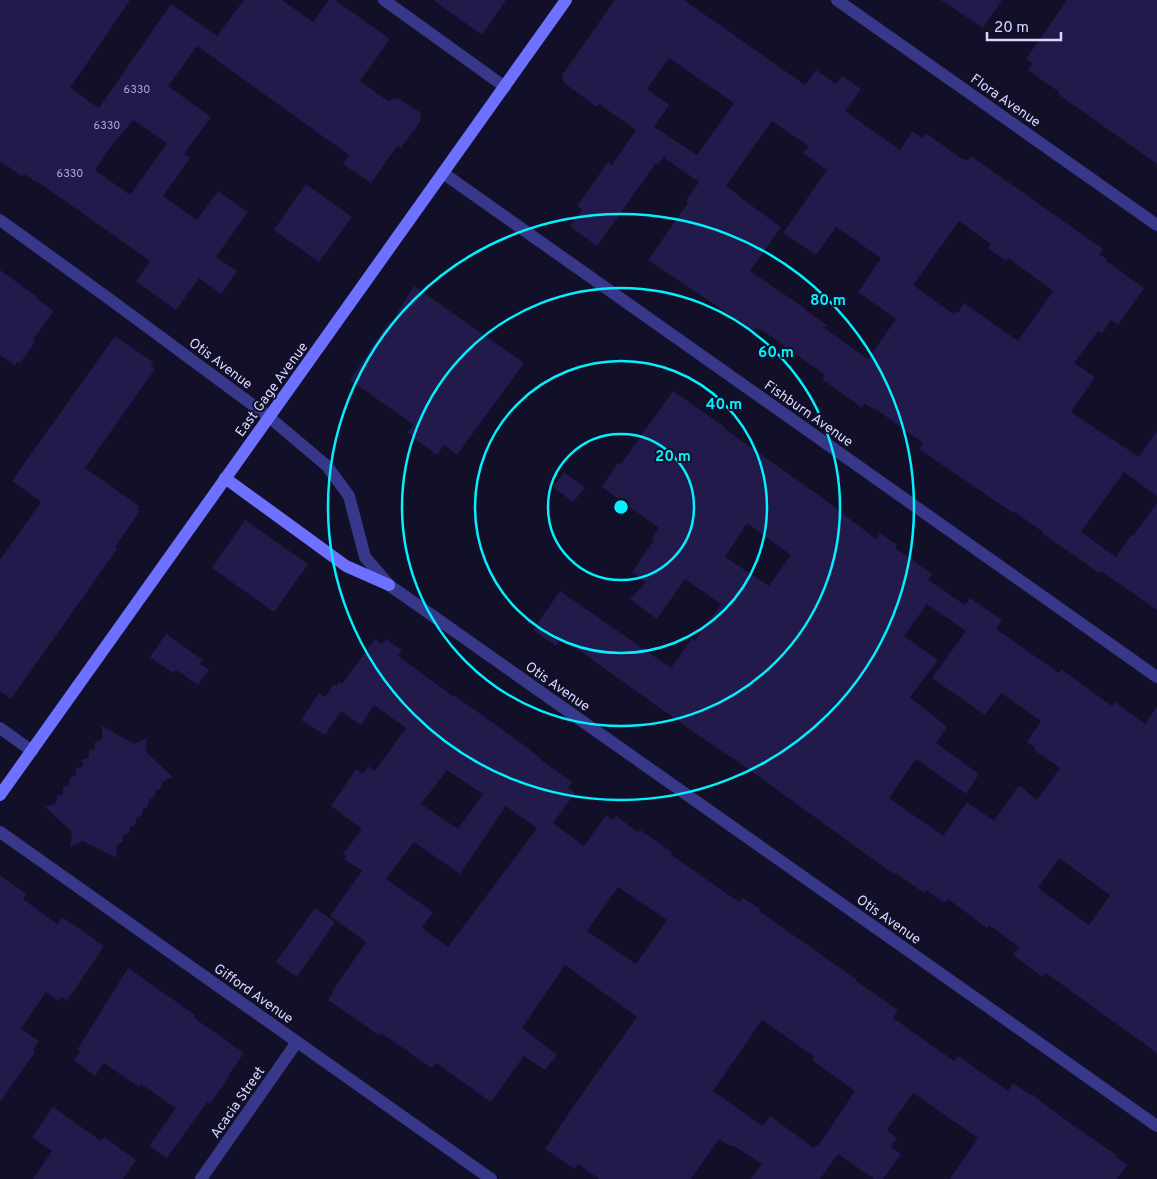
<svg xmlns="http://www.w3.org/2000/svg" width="1157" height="1179" font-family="Overpass,sans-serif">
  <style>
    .building { fill: #211a4b; fill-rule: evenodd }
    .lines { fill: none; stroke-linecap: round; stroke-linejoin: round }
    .minor { stroke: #37388a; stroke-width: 12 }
    .tertiary { stroke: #37388a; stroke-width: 12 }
    .secondary { stroke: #6e71ff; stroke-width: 12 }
    .ring { fill: none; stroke: #03f1ff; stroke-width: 2.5 }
    .labels { text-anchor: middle; stroke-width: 4; stroke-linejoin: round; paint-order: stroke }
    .number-label { font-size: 11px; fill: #aba8d2 }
    .street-label { font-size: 14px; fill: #d9d7ff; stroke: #120f29 }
    .centre { fill: #03f1ff; stroke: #120f29; stroke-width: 2.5 }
    .ring-label { font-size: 15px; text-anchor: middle; font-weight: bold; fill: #03f1ff; stroke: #120f29; stroke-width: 4; stroke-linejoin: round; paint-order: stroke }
  </style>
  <rect width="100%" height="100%" fill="#120f29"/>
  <path class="building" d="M 0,0 L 130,0 L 70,88 L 99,108 L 171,4 L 217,36 L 244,0 L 282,0 L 313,22 L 329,0 L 335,0 L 390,39 L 360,81 L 388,101 L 398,98 L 421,113 L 420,122 L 401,148 L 398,145 L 371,183 L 343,164 L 349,155 L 197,46 L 168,86 L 211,117 L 184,154 L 190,158 L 163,196 L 197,220 L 218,191 L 248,212 L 216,257 L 237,271 L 221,294 L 199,278 L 176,310 L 136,281 L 150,261 L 88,217 L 38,182 L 37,183 L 24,174 L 22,176 L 0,161 ZM 133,120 L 167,143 L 130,195 L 95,170 L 110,148 Z
    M 433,0 L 506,0 L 482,35 Z
    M 615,0 L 684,0 L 805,85 L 816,70 L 836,84 L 842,76 L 861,89 L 845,111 L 900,150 L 913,131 L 922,138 L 926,133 L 962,159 L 963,158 L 967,161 L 971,156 L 1103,249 L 1099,254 L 1107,259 L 1106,261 L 1144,288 L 1118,325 L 1111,320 L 1102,334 L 1098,331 L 1074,363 L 1095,377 L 1071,412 L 1139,457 L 1157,431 L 1157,496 L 1124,472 L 1081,532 L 1116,557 L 1131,535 L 1133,536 L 1157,503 L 1157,610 L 1101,571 L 1099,573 L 1042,533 L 1043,532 L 1015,512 L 1013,513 L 919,449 L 923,443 L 874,408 L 873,409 L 864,403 L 862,408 L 822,379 L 825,375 L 762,330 L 762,331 L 756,328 L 754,331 L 648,260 L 688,203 L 686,201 L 699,182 L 667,160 L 664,156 L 658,165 L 656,163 L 597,246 L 570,226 L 582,210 L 577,206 L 608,162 L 612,165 L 636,130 L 599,104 L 597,107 L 564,83 L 562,75 ZM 669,58 L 734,103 L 697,155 L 654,127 L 669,105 L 647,89 ZM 772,121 L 809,146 L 803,153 L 827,170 L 783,233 L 816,255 L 836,227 L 881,258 L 858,292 L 896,319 L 868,359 L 824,328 L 827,325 L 805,310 L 806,309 L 750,271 L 781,227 L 737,195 L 738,194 L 726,186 ZM 959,221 L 991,244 L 988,248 L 1006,261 L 1008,258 L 1053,291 L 1018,341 L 964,303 L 958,313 L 955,311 L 953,314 L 913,285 Z
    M 941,0 L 1002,0 L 983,28 Z
    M 1067,0 L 1157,0 L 1157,164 L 1058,94 L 1059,92 L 1028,70 L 1033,64 L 1026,59 Z
    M 306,184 L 352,217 L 319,262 L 274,230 Z
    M 0,270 L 37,297 L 36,298 L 54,311 L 33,340 L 35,341 L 28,352 L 20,363 L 17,362 L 15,366 L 0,355 Z
    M 414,286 L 524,363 L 457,455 L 444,445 L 437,455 L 407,433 L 414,425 L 350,380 L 389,322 L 391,323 Z
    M 115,336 L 154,363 L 151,366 L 155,369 L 85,468 L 139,506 L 137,509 L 140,511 L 115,547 L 117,549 L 11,699 L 0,691 L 0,560 L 41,502 L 12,481 Z
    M 673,391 L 726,428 L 725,429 L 817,494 L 876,539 L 880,533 L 897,545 L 895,548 L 932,574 L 928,580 L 965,605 L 970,598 L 1002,620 L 996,629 L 1059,673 L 1061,669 L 1112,706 L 1115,702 L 1145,724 L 1157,707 L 1157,1053 L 1046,973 L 1043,977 L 1013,955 L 1019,947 L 989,925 L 987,928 L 948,899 L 945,903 L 926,890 L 924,893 L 896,873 L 895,875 L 730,756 L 730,757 L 702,738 L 562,638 L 556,646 L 533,630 L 560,591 L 671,668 L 692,638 L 695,641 L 721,604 L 685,579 L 657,619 L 630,599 L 646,582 L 632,572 L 654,540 L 652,539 L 659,528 L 602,487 L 618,463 L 621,464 ZM 747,523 L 791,555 L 769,586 L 725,557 ZM 927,604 L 966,631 L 932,678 L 985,715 L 1001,693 L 1041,721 L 1027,742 L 1035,748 L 1034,750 L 1060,768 L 1037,800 L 1019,785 L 994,821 L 967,802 L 943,836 L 889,798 L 916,759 L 966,794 L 979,774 L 936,743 L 947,727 L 910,697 L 938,660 L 904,636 ZM 1059,858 L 1110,895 L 1089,925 L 1038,888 Z
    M 564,472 L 585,488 L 573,502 L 553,487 Z
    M 245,520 L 308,564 L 274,612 L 212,568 Z
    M 166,634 L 203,660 L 200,664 L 209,670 L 198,685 L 176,670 L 173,673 L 150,657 Z
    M 375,639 L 382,645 L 386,639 L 402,650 L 398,656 L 454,697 L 455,696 L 531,750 L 530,750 L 542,759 L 541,760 L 572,782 L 568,787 L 575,793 L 553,823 L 584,846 L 606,815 L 613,820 L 616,816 L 638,832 L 640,830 L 672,852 L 670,854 L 730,896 L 740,902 L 742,897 L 760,909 L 759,911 L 857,980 L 856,981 L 898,1010 L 893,1018 L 954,1061 L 958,1056 L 1008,1091 L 1013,1083 L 1031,1095 L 1032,1094 L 1060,1116 L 1116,1155 L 1115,1156 L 1127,1165 L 1117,1179 L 950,1179 L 978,1138 L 913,1093 L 887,1130 L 897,1138 L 891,1147 L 901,1154 L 883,1179 L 874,1179 L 838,1154 L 820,1179 L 751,1179 L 762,1164 L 734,1146 L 730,1146 L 719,1139 L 691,1179 L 599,1179 L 578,1164 L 575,1169 L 545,1149 L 575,1104 L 637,1017 L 565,965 L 522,1028 L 557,1055 L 545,1070 L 524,1056 L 491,1102 L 436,1063 L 432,1068 L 381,1033 L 380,1036 L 328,1000 L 333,993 L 332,992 L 366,942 L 330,916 L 362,871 L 344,859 L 346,856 L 343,854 L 362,829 L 331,806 L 356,769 L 363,774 L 368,766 L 375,771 L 406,728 L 374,705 L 361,725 L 341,711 L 325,735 L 301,720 L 319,693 L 325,697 L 334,684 L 336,686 L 339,682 L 342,684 ZM 447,770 L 483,794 L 458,829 L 421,804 ZM 506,806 L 537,828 L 448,947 L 422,928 L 433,912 L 386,879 L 414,842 L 460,874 ZM 618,887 L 667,920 L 636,964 L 587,931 ZM 762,1020 L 815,1057 L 812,1060 L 855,1091 L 818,1146 L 816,1145 L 814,1148 L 770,1116 L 763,1126 L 713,1091 Z
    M 102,726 L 134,744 L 147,738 L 146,752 L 173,777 L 162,782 L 161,788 L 156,791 L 154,797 L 149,800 L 148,806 L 143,809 L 142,815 L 136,818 L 136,824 L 130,827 L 129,833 L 123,836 L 123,842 L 117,845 L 116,858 L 83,841 L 70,847 L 72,832 L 45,807 L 56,803 L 57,796 L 63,794 L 63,787 L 69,785 L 70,778 L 76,775 L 76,769 L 83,766 L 82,760 L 89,757 L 89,751 L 95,749 L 95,742 L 102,739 Z
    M 0,875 L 26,894 L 23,899 L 57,924 L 62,917 L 104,946 L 67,1001 L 62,997 L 59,1001 L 46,992 L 21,1029 L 39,1041 L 33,1050 L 35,1052 L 0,1102 Z
    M 315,908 L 335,922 L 297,977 L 276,962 Z
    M 128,968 L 195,1015 L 194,1018 L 244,1053 L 228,1076 L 229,1077 L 210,1104 L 207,1102 L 167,1158 L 149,1146 L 176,1108 L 141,1084 L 139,1087 L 104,1063 L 95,1076 L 74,1060 L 80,1052 L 77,1050 Z
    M 53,1107 L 101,1141 L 104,1137 L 136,1160 L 123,1179 L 33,1179 L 52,1151 L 32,1137 Z"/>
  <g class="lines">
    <path class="minor" d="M 384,0 L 505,87
      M 837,0 L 1157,225
      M 443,173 L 1157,677
      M 0,832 L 491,1179
      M 201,1179 L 297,1042"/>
    <path class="tertiary" d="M 0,220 L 108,298 L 269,417 L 327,466 L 349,496 L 365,557 L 389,585 L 1157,1126
      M 0,728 L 32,751"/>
    <path class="secondary" d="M 225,478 L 346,566 L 389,585
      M 0,795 L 566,0"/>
  </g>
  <g class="ring">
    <circle cx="621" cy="507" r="73"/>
    <circle cx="621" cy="507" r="146"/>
    <circle cx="621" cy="507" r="219"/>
    <circle cx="621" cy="507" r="293"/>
  </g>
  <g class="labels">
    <g class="number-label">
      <text x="137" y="93">6330</text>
      <text x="107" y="129">6330</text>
      <text x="70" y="177">6330</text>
    </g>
    <g class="street-label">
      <text transform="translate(1006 100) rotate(35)" y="5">Flora Avenue</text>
      <text transform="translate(221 363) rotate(37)" y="5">Otis Avenue</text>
      <text transform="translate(271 389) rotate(-54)" y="5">East Gage Avenue</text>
      <text transform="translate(809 413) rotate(35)" y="5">Fishburn Avenue</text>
      <text transform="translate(558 686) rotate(35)" y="5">Otis Avenue</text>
      <text transform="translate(889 919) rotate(35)" y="5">Otis Avenue</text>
      <text transform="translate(254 993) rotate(35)" y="5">Gifford Avenue</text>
      <text transform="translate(237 1102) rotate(-55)" y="5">Acacia Street</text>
    </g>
  </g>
  <circle cx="621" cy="507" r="8" class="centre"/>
  <g class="ring-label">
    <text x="828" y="305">80 m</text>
    <text x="776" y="357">60 m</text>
    <text x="724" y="409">40 m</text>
    <text x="673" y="461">20 m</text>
  </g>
  <path d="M987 32v8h74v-8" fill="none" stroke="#d9d7ff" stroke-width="2.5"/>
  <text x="994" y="32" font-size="15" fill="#d9d7ff" stroke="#120f29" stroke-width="4" paint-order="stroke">20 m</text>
</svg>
